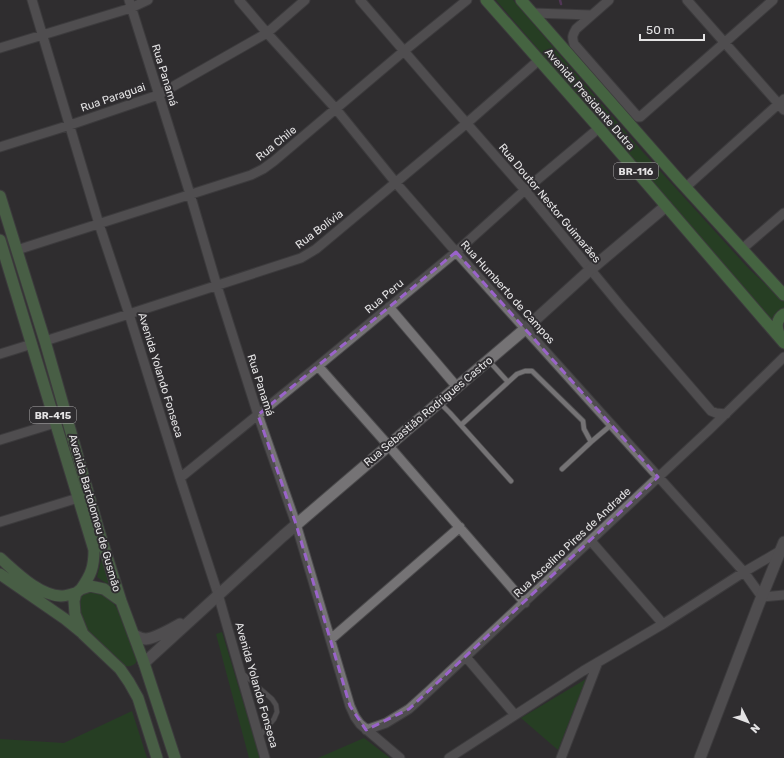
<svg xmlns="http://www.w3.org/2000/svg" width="784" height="758" font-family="Rubik,sans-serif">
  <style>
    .green { fill: #1c5315 }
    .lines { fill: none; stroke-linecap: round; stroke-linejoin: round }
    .stream { stroke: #794083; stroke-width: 2.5 }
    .service-casing { stroke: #4c4b4d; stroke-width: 6 }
    .minor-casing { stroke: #4c4b4d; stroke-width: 11 }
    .tertiary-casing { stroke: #4c4b4d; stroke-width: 13 }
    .primary-casing { stroke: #4c4b4d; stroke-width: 13 }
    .trunk-casing { stroke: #4c4b4d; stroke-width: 13 }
    .service { stroke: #757375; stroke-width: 4.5 }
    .minor { stroke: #757375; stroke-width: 9 }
    .tertiary { stroke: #757375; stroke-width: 11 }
    .primary { stroke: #66995f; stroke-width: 11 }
    .trunk { stroke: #61a658; stroke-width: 11 }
    .marked { fill: none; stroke: #9a63ca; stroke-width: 3; stroke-dasharray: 8 5; stroke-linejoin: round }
    .labels { text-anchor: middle; stroke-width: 4; stroke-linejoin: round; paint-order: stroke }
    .shield { fill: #2f2d30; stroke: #aeacae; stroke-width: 1 }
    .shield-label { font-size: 10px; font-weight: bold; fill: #e4e3e4 }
    .street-label { font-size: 11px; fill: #e4e3e4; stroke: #2f2d30 }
  </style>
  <rect width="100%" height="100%" fill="#2f2d30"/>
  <path class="green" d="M 496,0 L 513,0 L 641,150 L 749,269 L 784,301 L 784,310 L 774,317 L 771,323 L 737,281 Z
    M 102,557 L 109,585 L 97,577 Z
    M 94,591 C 99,592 106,595 110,599 C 122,612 131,641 138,658 C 136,666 130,667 123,666 L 91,636 L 83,623 L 77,603 C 82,594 84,592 94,591 Z
    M 222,632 L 260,758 L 249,758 L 216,634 Z
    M 586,679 L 558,750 L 521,718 Z
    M 132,711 L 147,758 L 0,758 L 0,739 L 64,743 Z
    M 364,738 L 390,758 L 318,758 Z"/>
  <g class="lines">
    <path class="stream" d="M 560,0 L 561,4"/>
    <defs>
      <path id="service" d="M 489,361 L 508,382
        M 439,402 L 450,413 L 511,481
        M 461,425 L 517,374 L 525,371 L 532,371 L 583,421 L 584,429 L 591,442
        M 562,469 L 591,442 L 611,425
        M 242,673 L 272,699 L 276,705 L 277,712 L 274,719 L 259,737"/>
      <path id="minor" d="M 32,0 L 99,224 L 129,314 L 180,478 L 218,594 L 231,640 L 265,758
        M 129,0 L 190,194 L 217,286 L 258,415 L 296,524 L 350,706 L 355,717 L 360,724 L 400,758
        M 239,0 L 267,33 L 336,109 L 396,183 L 456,252 L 744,572 L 762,597 L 784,595
        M 360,0 L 441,94 L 525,190 L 623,309 L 711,411 L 716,413 L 726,414
        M 609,0 L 576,29 C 572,36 572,37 574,44 L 638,117 L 640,117 L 773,0
        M 687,0 L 784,110
        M 533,13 L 591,15
        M 0,48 L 131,8 L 148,0
        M 0,147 L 70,125 L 158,95 L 267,33 L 305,0
        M 686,187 L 784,99
        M 742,249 L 784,213
        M 17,250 L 251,175 L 263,169 L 274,161 L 404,51 L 467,0
        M 389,307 L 457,387
        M 45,341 L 129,314 L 301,258 L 316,249 L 467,123 L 539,60
        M 0,354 L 32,344
        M 318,366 L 388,445 L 525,603
        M 0,440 L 55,423
        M 180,478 L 318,366 L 456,252 L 525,190 L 599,128
        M 0,522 L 78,498
        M 591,541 L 663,624
        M 331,639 L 460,527
        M 466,657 L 515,715
        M 366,730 L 386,723 L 409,709 L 430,690 L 710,429 L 784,357
        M 449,758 L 583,671 L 663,624 L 744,572 L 780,551
        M 561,758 L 598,662"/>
      <path id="tertiary" d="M 134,635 C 138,637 141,639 146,639 C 156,638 171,629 180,624
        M 144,663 L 283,536 L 457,387 L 525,329 L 590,270 L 666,206
        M 700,758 L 758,606 L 784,542"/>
      <path id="primary" d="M 0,196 L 45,341 L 99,531 L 121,601 L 144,663 L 175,758
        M 0,240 L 94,550 C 94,567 91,575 81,589
        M 0,558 C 16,572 38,595 61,596 C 66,596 71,594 76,593
        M 0,574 L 65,619 L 81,632
        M 121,601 L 104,589 L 90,586 L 81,589 L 76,593 L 74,601 L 75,614 L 83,634 L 120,669 L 129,682 L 138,698 L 157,758"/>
      <path id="trunk" d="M 486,0 L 599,128 L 784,343
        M 521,0 L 678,179 L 784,295
        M 780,336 C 776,328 776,319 784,314"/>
    </defs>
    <use href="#service" class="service-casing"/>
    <use href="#minor" class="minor-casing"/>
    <use href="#tertiary" class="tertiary-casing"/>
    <use href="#primary" class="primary-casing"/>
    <use href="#trunk" class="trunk-casing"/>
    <use href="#service" class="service"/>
    <use href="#minor" class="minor"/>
    <use href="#tertiary" class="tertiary"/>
    <use href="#primary" class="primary"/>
    <use href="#trunk" class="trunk"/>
  </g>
  <path d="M0 0H784V758H0ZM 456,252 L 658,477 L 409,709 L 366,730 L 350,706 L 296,524 L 258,415 Z" fill="#2f2d30" fill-opacity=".55" fill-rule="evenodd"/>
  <path class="marked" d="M 456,252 L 658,477 L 409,709 L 366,730 L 350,706 L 296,524 L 258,415 Z"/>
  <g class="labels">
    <g class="shield">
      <rect x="614" y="163" width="44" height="16" rx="3"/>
      <rect x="30" y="407" width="46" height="16" rx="3"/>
    </g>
    <g class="shield-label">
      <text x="636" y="175">BR-116</text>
      <text x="53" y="419">BR-415</text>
    </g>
    <g class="street-label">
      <text transform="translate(165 75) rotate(73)" y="4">Rua Panamá</text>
      <text transform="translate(113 97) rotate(-19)" y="4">Rua Paraguai</text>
      <text transform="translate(590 99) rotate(49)" y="4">Avenida Presidente Dutra</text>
      <text transform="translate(276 143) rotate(-39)" y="4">Rua Chile</text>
      <text transform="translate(550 203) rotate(50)" y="4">Rua Doutor Nestor Guimarães</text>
      <text transform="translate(319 229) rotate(-37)" y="4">Rua Bolívia</text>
      <text transform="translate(508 292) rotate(48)" y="4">Rua Humberto de Campos</text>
      <text transform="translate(384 296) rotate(-40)" y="4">Rua Peru</text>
      <text transform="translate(161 375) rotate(73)" y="4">Avenida Yolando Fonseca</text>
      <text transform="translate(261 385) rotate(72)" y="4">Rua Panamá</text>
      <text transform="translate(428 411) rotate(-40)" y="4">Rua Sebastião Rodrigues Castro</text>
      <text transform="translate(95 513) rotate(74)" y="4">Avenida Bartolomeu de Gusmão</text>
      <text transform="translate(572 542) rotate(-43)" y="4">Rua Ascelino Pires de Andrade</text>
      <text transform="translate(257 685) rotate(74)" y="4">Avenida Yolando Fonseca</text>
    </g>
  </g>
  <g transform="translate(748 722) rotate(132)" stroke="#2f2d30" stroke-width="3" paint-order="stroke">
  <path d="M0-3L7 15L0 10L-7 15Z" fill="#e4e3e4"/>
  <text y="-6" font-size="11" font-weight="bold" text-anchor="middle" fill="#e4e3e4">N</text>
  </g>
  <path d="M640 34v6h64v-6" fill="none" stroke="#e4e3e4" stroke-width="2"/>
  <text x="646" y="34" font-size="12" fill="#e4e3e4" stroke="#2f2d30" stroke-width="3" paint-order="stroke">50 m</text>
</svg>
